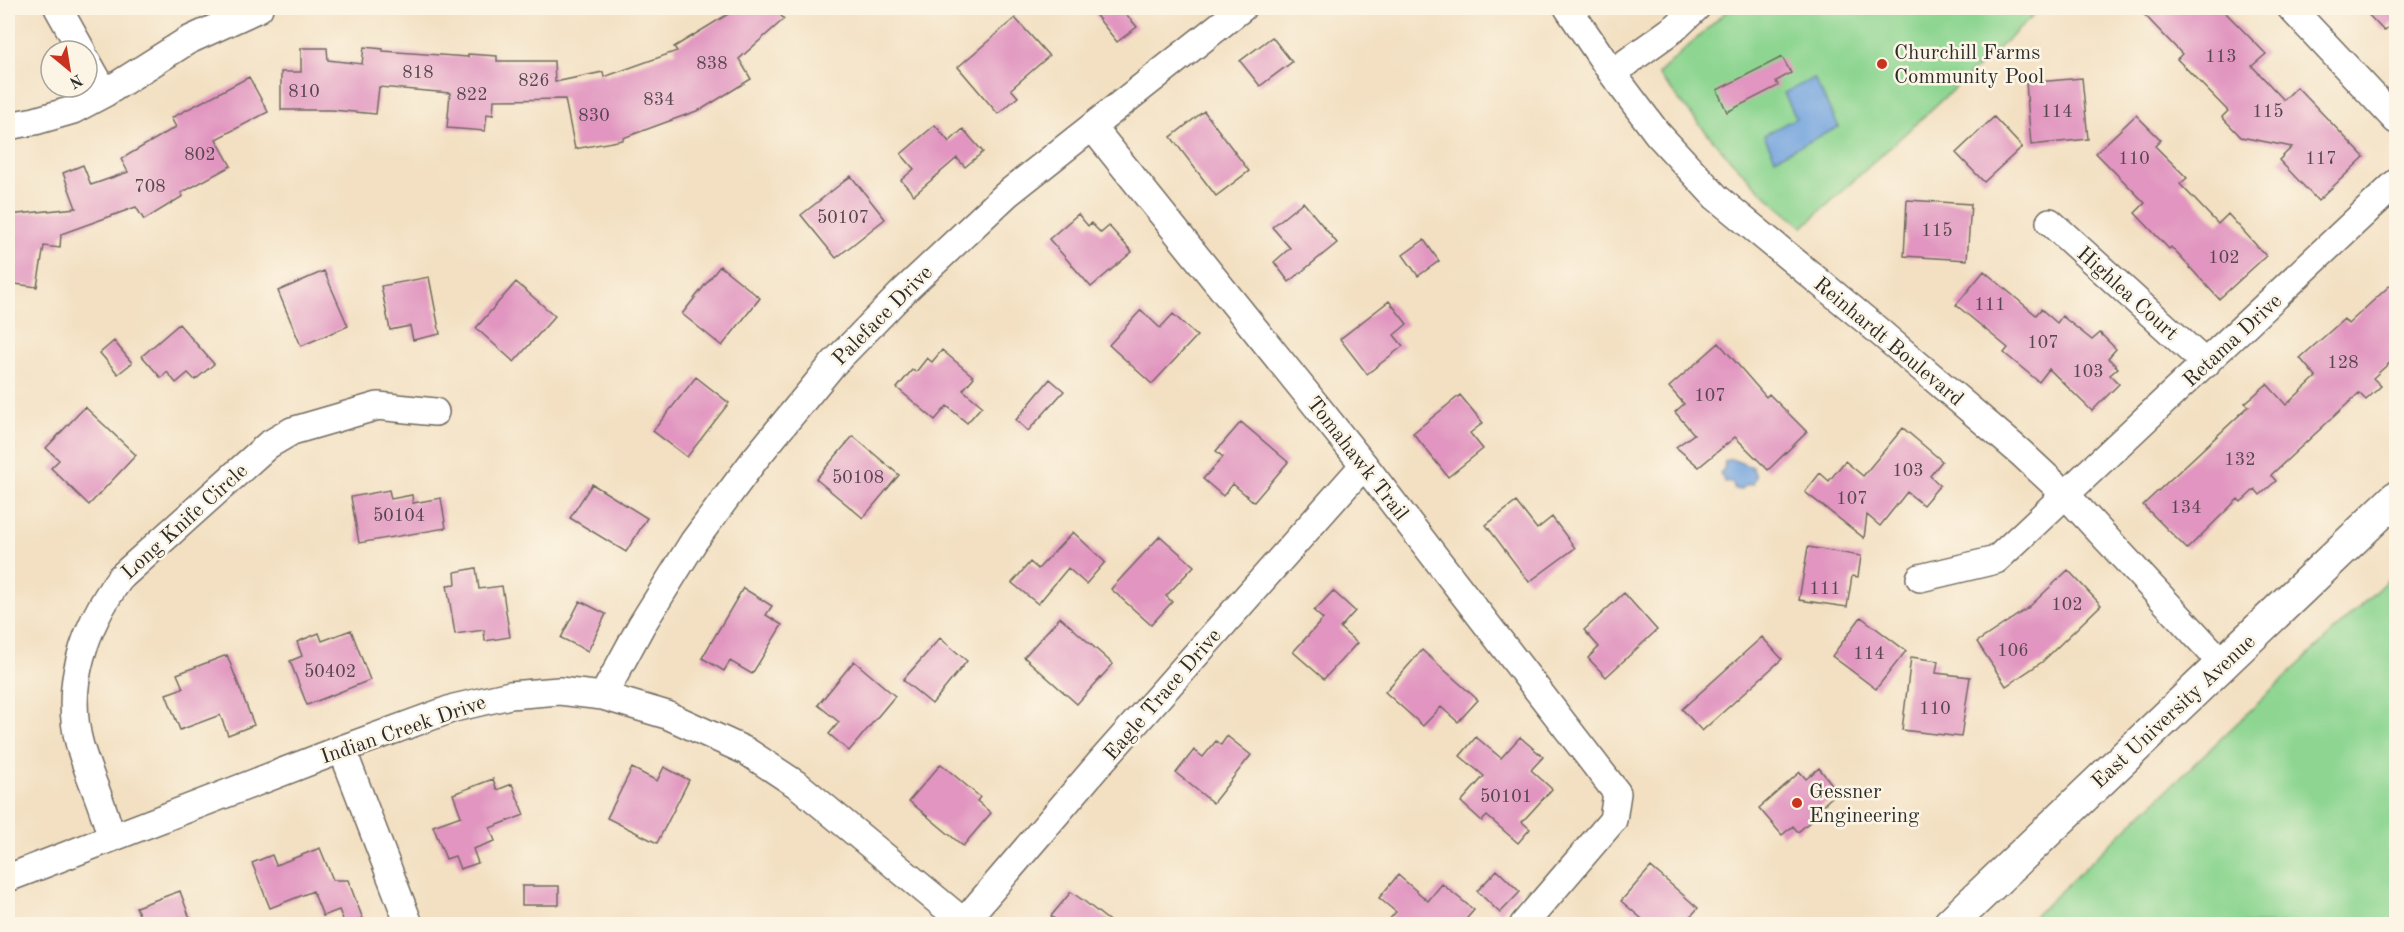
<svg xmlns="http://www.w3.org/2000/svg" width="2404" height="932" font-family="'Old Standard TT',serif">
  <style>
    .green { fill: #8dd591; stroke: #5c805e; stroke-width: 1.5 }
    .water { fill: #73a4de; stroke: #4f6884; stroke-width: 1.5 }
    .building { fill: #e195c0 }
    .lines { fill: none; stroke-linecap: round; stroke-linejoin: round }
    .minor-casing { stroke: #716a60; stroke-width: 30 }
    .primary-casing { stroke: #716a60; stroke-width: 36 }
    .minor { stroke: #fff; stroke-width: 27 }
    .primary { stroke: #fff; stroke-width: 33 }
    .poi-dot { fill: #c8321e; stroke: #fcf5e5; stroke-width: 2 }
    .labels { text-anchor: middle; stroke-width: 5; stroke-linejoin: round; paint-order: stroke }
    .number-label { font-size: 18px; fill: #584650 }
    .poi-label { font-size: 21px; fill: #2b2b2b; stroke: #fcf5e5; text-anchor: start }
    .street-label { font-size: 21px; fill: #2b2b2b; stroke: #fcf5e5 }
  </style>
  <rect width="100%" height="100%" fill="#fcf5e5"/>
  <filter id="ink" filterUnits="userSpaceOnUse"><feTurbulence type="fractalNoise" baseFrequency=".0167" numOctaves="2"/><feDisplacementMap in="SourceGraphic" scale="12" xChannelSelector="R" yChannelSelector="G"/><feConvolveMatrix kernelMatrix="1 2 1 2 8 2 1 2 1" color-interpolation-filters="sRGB"/></filter>
  <filter id="wash" filterUnits="userSpaceOnUse"><feTurbulence type="fractalNoise" baseFrequency=".008" numOctaves="4" result="noise"/><feDisplacementMap in="SourceGraphic" scale="24" xChannelSelector="R" yChannelSelector="G"/><feGaussianBlur stdDeviation="1.35" result="paint"/><feColorMatrix in="noise" values="0 0 0 0 0 0 0 0 0 0 0 0 0 0 0 0 0 1.4 0 .05"/><feComposite in="paint" operator="in"/></filter>
  <g filter="url(#wash)">
    <rect width="100%" height="100%" fill="#f3e0c2"/>
    <path class="green" d="M 1730,8 L 2042,8 L 1803,227 C 1747,184 1703,129 1658,74 Z
      M 2396,572 L 2396,924 L 2026,924 Z"/>
    <path class="water" d="M 1814,78 L 1839,127 L 1775,158 L 1764,135 L 1796,118 L 1784,93 Z
      M 1731,459 L 1752,467 L 1756,476 L 1753,484 L 1746,485 L 1741,490 L 1735,489 L 1732,483 L 1725,482 L 1720,473 L 1724,469 L 1725,461 Z"/>
    <g id="blocks">
      <path class="building" d="M 738,8 L 774,8 L 784,19 L 739,59 L 751,79 L 702,109 L 623,138 L 623,140 L 575,149 L 565,99 L 494,100 L 493,115 L 487,114 L 485,131 L 447,128 L 450,93 L 379,87 L 376,114 L 332,110 L 281,110 L 281,72 L 301,72 L 301,48 L 327,48 L 328,60 L 362,64 L 364,47 L 383,49 L 383,51 L 468,57 L 468,54 L 497,56 L 497,61 L 554,61 L 555,82 L 603,72 L 604,77 L 677,51 L 674,47 Z
        M 1090,8 L 1121,8 L 1137,27 L 1117,42 Z
        M 2138,8 L 2221,8 L 2266,54 L 2252,66 L 2284,100 L 2297,87 L 2364,157 L 2318,201 L 2279,160 L 2292,147 L 2241,137 L 2222,117 L 2228,111 L 2177,59 L 2182,54 Z
        M 2362,8 L 2397,8 L 2397,19 L 2384,31 Z
        M 1015,18 L 1049,56 L 1011,89 L 1018,97 L 998,114 L 958,67 Z
        M 1272,37 L 1292,62 L 1260,86 L 1240,61 Z
        M 1782,57 L 1791,73 L 1776,81 L 1778,86 L 1727,112 L 1717,90 Z
        M 249,77 L 268,112 L 216,139 L 231,166 L 181,193 L 183,196 L 144,220 L 136,207 L 61,234 L 60,248 L 44,246 L 37,287 L 8,283 L 8,215 L 76,208 L 63,173 L 83,165 L 91,185 L 128,172 L 121,159 L 176,127 L 171,118 Z
        M 2082,78 L 2088,139 L 2031,145 L 2026,83 Z
        M 1204,111 L 1249,171 L 1216,196 L 1171,137 Z
        M 2136,115 L 2161,140 L 2155,146 L 2187,178 L 2180,184 L 2218,224 L 2228,214 L 2266,256 L 2219,299 L 2171,247 L 2169,249 L 2135,213 L 2145,203 L 2096,153 Z
        M 1994,117 L 2022,147 L 1984,182 L 1956,153 Z
        M 935,125 L 949,142 L 963,129 L 983,152 L 965,167 L 957,158 L 914,195 L 901,180 L 914,169 L 901,154 Z
        M 851,176 L 885,219 L 836,258 L 801,215 Z
        M 1907,200 L 1971,204 L 1967,260 L 1904,256 Z
        M 1303,202 L 1337,243 L 1289,282 L 1274,262 L 1290,248 L 1272,227 Z
        M 1078,214 L 1088,226 L 1091,223 L 1101,233 L 1109,226 L 1132,252 L 1091,287 L 1049,239 Z
        M 1424,240 L 1439,261 L 1418,276 L 1403,255 Z
        M 720,266 L 760,298 L 722,346 L 682,314 Z
        M 324,271 L 348,326 L 301,346 L 278,291 Z
        M 1984,271 L 2036,315 L 2041,309 L 2057,323 L 2062,316 L 2092,340 L 2100,333 L 2116,349 L 2108,358 L 2118,368 L 2110,375 L 2119,384 L 2092,411 L 2049,369 L 2039,382 L 2004,353 L 2008,348 L 1956,305 Z
        M 429,277 L 440,334 L 413,340 L 410,326 L 390,330 L 381,286 Z
        M 2397,279 L 2397,356 L 2373,378 L 2381,386 L 2366,400 L 2359,393 L 2271,475 L 2276,481 L 2260,495 L 2255,489 L 2241,502 L 2238,499 L 2187,549 L 2143,505 L 2249,406 L 2245,403 L 2267,384 L 2286,405 L 2316,377 L 2300,358 L 2344,319 L 2348,324 Z
        M 516,282 L 555,316 L 514,362 L 476,328 Z
        M 1389,301 L 1407,324 L 1394,335 L 1403,346 L 1367,374 L 1340,339 Z
        M 1141,310 L 1160,328 L 1173,314 L 1197,336 L 1152,384 L 1109,345 Z
        M 179,324 L 214,364 L 195,380 L 188,373 L 176,383 L 167,372 L 161,378 L 142,356 Z
        M 114,341 L 132,363 L 118,374 L 100,353 Z
        M 1719,343 L 1766,397 L 1769,394 L 1807,432 L 1768,470 L 1735,437 L 1699,467 L 1676,447 L 1694,434 L 1675,412 L 1684,404 L 1669,387 Z
        M 942,350 L 974,377 L 963,390 L 982,406 L 967,423 L 947,406 L 935,420 L 897,388 L 912,370 L 916,372 L 927,358 L 932,362 Z
        M 696,377 L 729,403 L 687,457 L 653,431 Z
        M 1050,379 L 1064,391 L 1028,431 L 1016,420 Z
        M 1460,395 L 1483,423 L 1470,433 L 1483,449 L 1448,477 L 1413,433 Z
        M 85,407 L 136,455 L 89,505 L 51,468 L 59,460 L 46,448 Z
        M 1241,422 L 1288,462 L 1254,502 L 1233,484 L 1223,496 L 1203,479 L 1223,457 L 1216,451 Z
        M 1903,428 L 1942,461 L 1930,476 L 1940,485 L 1923,505 L 1907,492 L 1880,526 L 1867,515 L 1864,538 L 1805,492 L 1820,473 L 1829,481 L 1845,461 L 1863,476 Z
        M 853,436 L 899,475 L 863,518 L 816,479 Z
        M 592,484 L 647,518 L 626,552 L 570,518 Z
        M 389,490 L 391,499 L 412,495 L 413,503 L 441,498 L 446,528 L 359,543 L 351,497 Z
        M 1516,502 L 1537,529 L 1552,517 L 1575,548 L 1529,582 L 1486,525 Z
        M 1073,532 L 1105,562 L 1086,584 L 1068,568 L 1038,604 L 1012,583 L 1030,562 L 1038,569 Z
        M 1160,536 L 1194,566 L 1166,596 L 1172,602 L 1151,625 L 1111,589 Z
        M 1808,547 L 1861,556 L 1858,577 L 1852,576 L 1847,607 L 1799,600 Z
        M 476,568 L 479,589 L 502,586 L 510,637 L 485,641 L 484,630 L 455,634 L 447,585 L 456,584 L 455,572 Z
        M 2068,570 L 2101,605 L 2042,662 L 2006,686 L 1977,642 L 2028,608 Z
        M 743,588 L 772,606 L 766,615 L 782,625 L 752,674 L 730,661 L 724,671 L 702,658 Z
        M 1333,591 L 1355,611 L 1340,628 L 1357,643 L 1324,679 L 1293,652 L 1323,619 L 1314,611 Z
        M 1624,593 L 1657,630 L 1606,677 L 1588,658 L 1599,647 L 1584,630 Z
        M 580,601 L 606,614 L 588,651 L 561,638 Z
        M 1060,617 L 1113,664 L 1077,704 L 1024,657 Z
        M 1861,617 L 1906,651 L 1876,689 L 1832,656 Z
        M 351,630 L 370,680 L 307,705 L 290,661 L 302,656 L 297,642 L 319,633 L 322,641 Z
        M 1762,637 L 1782,659 L 1702,731 L 1682,709 Z
        M 940,638 L 967,661 L 932,704 L 903,680 Z
        M 1422,650 L 1478,700 L 1458,722 L 1441,707 L 1423,726 L 1385,692 Z
        M 227,655 L 254,725 L 228,735 L 220,715 L 180,730 L 166,694 L 183,688 L 177,674 Z
        M 1911,657 L 1938,661 L 1936,673 L 1970,677 L 1961,737 L 1902,730 Z
        M 854,661 L 895,696 L 849,751 L 829,734 L 839,722 L 818,705 Z
        M 1227,736 L 1251,755 L 1213,803 L 1176,773 L 1194,750 L 1203,757 L 1216,741 L 1221,745 Z
        M 1476,737 L 1501,758 L 1520,737 L 1543,757 L 1531,770 L 1552,789 L 1522,822 L 1530,829 L 1518,843 L 1487,816 L 1482,821 L 1461,802 L 1484,776 L 1460,756 Z
        M 941,764 L 980,797 L 977,801 L 991,813 L 963,846 L 909,801 Z
        M 664,767 L 689,780 L 657,843 L 607,818 L 632,768 L 657,781 Z
        M 1819,768 L 1838,792 L 1810,816 L 1813,819 L 1798,832 L 1793,826 L 1782,835 L 1759,808 L 1800,772 L 1806,779 Z
        M 493,779 L 497,790 L 512,784 L 524,815 L 490,828 L 495,841 L 473,849 L 478,863 L 460,869 L 455,856 L 446,859 L 433,826 L 461,816 L 453,794 Z
        M 320,848 L 333,880 L 348,880 L 363,919 L 345,924 L 339,910 L 323,916 L 313,891 L 270,908 L 252,863 L 272,855 L 276,865 Z
        M 1651,867 L 1698,908 L 1684,924 L 1648,924 L 1621,901 Z
        M 1497,870 L 1520,892 L 1500,913 L 1477,891 Z
        M 1398,875 L 1428,901 L 1442,884 L 1474,910 L 1462,924 L 1385,924 L 1396,912 L 1379,898 Z
        M 522,886 L 559,886 L 559,905 L 522,905 Z
        M 180,891 L 192,924 L 143,924 L 136,907 Z
        M 1071,892 L 1084,901 L 1113,924 L 1061,924 L 1051,916 Z"/>
    </g>
  </g>
  <g filter="url(#ink)">
    <use href="#blocks" fill-opacity="0" stroke="#716a60" stroke-width="1.5"/>
    <g class="lines">
      <defs>
        <path id="minor" d="M 58,8 L 82,51
          M 1568,8 L 1612,73 L 1657,133 L 1716,197 L 1868,322 L 2021,453 L 2066,495 L 2223,664
          M 2291,8 L 2396,120
          M 87,61 L 105,93
          M 1612,73 L 1676,27 L 1696,8
          M 8,126 L 35,121 L 73,110 L 105,93 L 187,41 L 259,8
          M 1093,128 L 1364,465 L 1617,793 L 1613,820 L 1524,924
          M 2050,222 L 2206,364
          M 1920,578 L 1996,560 L 2396,183
          M 603,696 L 641,626 L 694,541 L 755,459 L 833,364 L 904,291 L 1007,194 L 1242,8
          M 342,749 L 409,924
          M 111,837 C 104,806 89,777 80,746 C 63,686 85,626 120,578 L 268,445 L 292,431 L 378,406 L 435,412
          M 8,878 L 342,749 L 454,708 L 510,695 L 559,691 L 603,696 L 667,715 L 746,751 L 799,786 L 966,924
          M 962,924 L 1099,764 L 1364,465"/>
        <path id="primary" d="M 1950,924 L 2396,498"/>
      </defs>
      <use href="#minor" class="minor-casing"/>
      <use href="#primary" class="primary-casing"/>
      <use href="#minor" class="minor"/>
      <use href="#primary" class="primary"/>
    </g>
  </g>
  <g class="poi-dot">
    <circle cx="1882" cy="64" r="6"/>
    <circle cx="1797" cy="803" r="6"/>
  </g>
  <g class="labels">
    <g class="number-label">
      <text x="2221" y="62">113</text>
      <text x="712" y="69">838</text>
      <text x="418" y="78">818</text>
      <text x="534" y="86">826</text>
      <text x="304" y="97">810</text>
      <text x="472" y="100">822</text>
      <text x="659" y="105">834</text>
      <text x="2057" y="117">114</text>
      <text x="2268" y="117">115</text>
      <text x="594" y="121">830</text>
      <text x="200" y="160">802</text>
      <text x="2134" y="164">110</text>
      <text x="2321" y="164">117</text>
      <text x="150" y="192">708</text>
      <text x="843" y="223">50107</text>
      <text x="1937" y="236">115</text>
      <text x="2224" y="263">102</text>
      <text x="1990" y="310">111</text>
      <text x="2043" y="348">107</text>
      <text x="2343" y="368">128</text>
      <text x="2088" y="377">103</text>
      <text x="1710" y="401">107</text>
      <text x="2240" y="465">132</text>
      <text x="1908" y="476">103</text>
      <text x="858" y="483">50108</text>
      <text x="1852" y="504">107</text>
      <text x="2186" y="513">134</text>
      <text x="399" y="521">50104</text>
      <text x="1825" y="594">111</text>
      <text x="2067" y="610">102</text>
      <text x="2013" y="656">106</text>
      <text x="1869" y="659">114</text>
      <text x="330" y="677">50402</text>
      <text x="1935" y="714">110</text>
      <text x="1506" y="802">50101</text>
    </g>
    <g class="poi-label">
      <text x="1894" y="59">Churchill Farms<tspan x="1894" dy="24">Community Pool</tspan></text>
      <text x="1809" y="798">Gessner<tspan x="1809" dy="24">Engineering</tspan></text>
    </g>
    <g class="street-label">
      <text transform="translate(2128 293) rotate(42)" y="7">Highlea Court</text>
      <text transform="translate(882 315) rotate(-45)" y="7">Paleface Drive</text>
      <text transform="translate(2232 340) rotate(-43)" y="7">Retama Drive</text>
      <text transform="translate(1889 341) rotate(40)" y="7">Reinhardt Boulevard</text>
      <text transform="translate(1358 458) rotate(52)" y="7">Tomahawk Trail</text>
      <text transform="translate(184 521) rotate(-42)" y="7">Long Knife Circle</text>
      <text transform="translate(1162 694) rotate(-49)" y="7">Eagle Trace Drive</text>
      <text transform="translate(2173 711) rotate(-43)" y="7">East University Avenue</text>
      <text transform="translate(403 729) rotate(-19)" y="7">Indian Creek Drive</text>
    </g>
  </g>
  <rect width="2404" height="932" fill="none" stroke="#fcf5e5" stroke-width="30"/>
  <g transform="translate(69 69) rotate(150)"><circle r="28" fill="#fcf5e5" stroke="#a8a49b" stroke-width="1.5"/>
  <path d="M0-4.5L10 22L0 15L-10 22Z" fill="#c8321e"/>
  <text y="-9" font-size="16" font-weight="bold" text-anchor="middle" fill="#2b2b2b">N</text>
  </g>
</svg>
